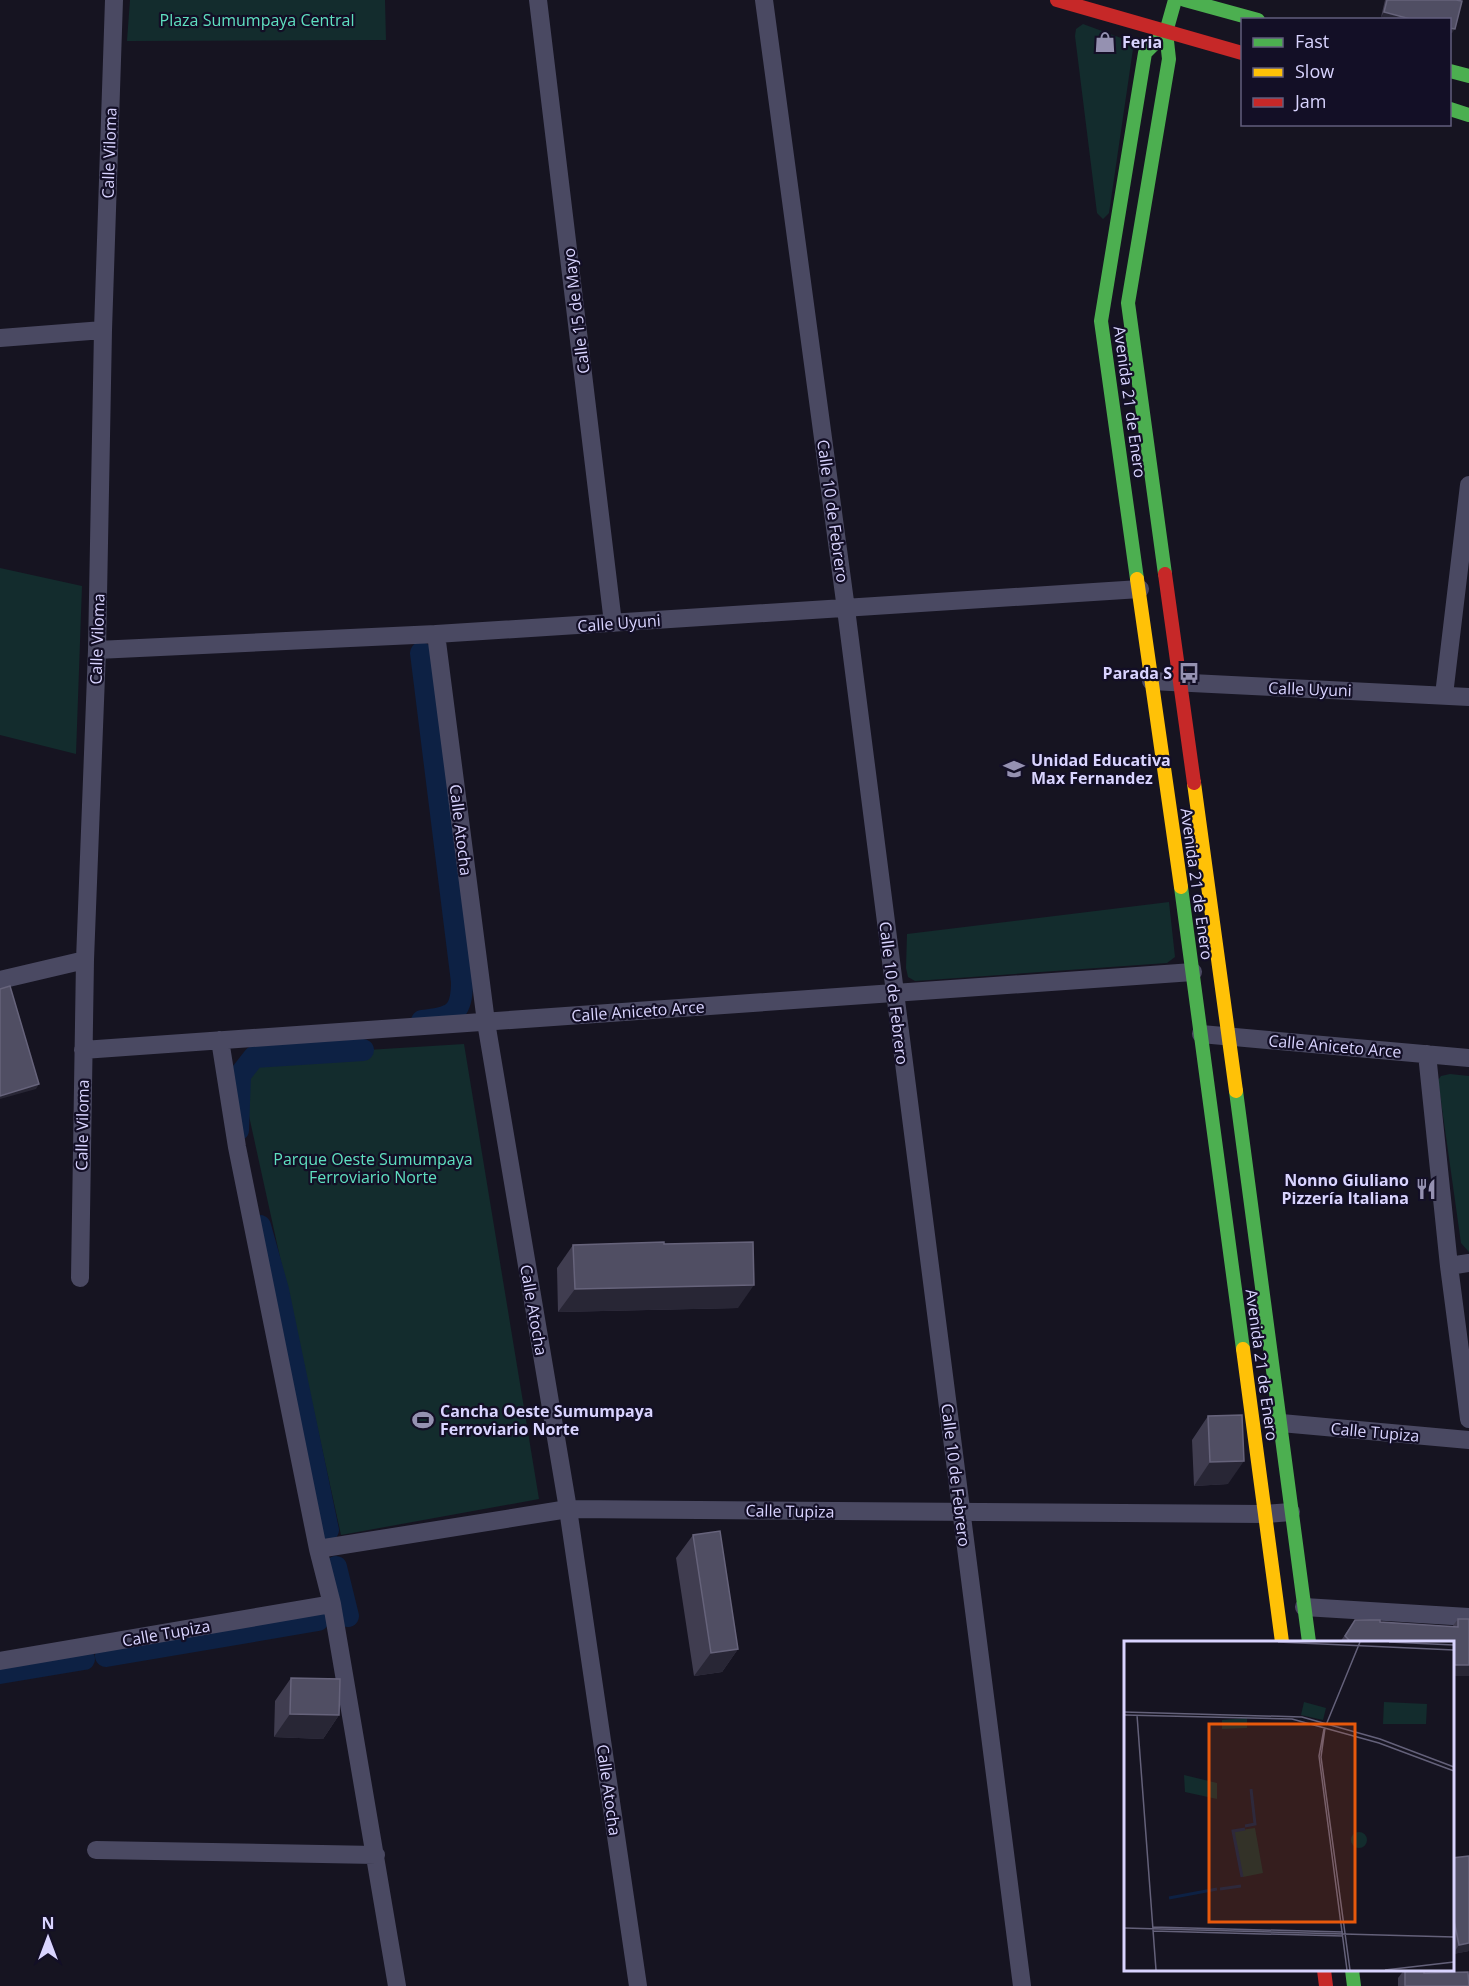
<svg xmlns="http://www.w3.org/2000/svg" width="1469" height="1986" font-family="'Open Sans',sans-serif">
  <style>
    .green { fill: #132c2d }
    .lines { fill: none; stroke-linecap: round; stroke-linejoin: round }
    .canal { stroke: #0d2144; stroke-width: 22 }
    .street { stroke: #4a4962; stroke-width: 18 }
    .fast { stroke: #4caf50; stroke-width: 14 }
    .slow { stroke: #ffc107; stroke-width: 14 }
    .jam { stroke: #c62828; stroke-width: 14 }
    .wall { fill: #403d50 }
    .shaded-wall { fill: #282635 }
    .building { fill: #504e63; stroke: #66637b; stroke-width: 1.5 }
    .labels { text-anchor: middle; stroke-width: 4.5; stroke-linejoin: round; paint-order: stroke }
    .park-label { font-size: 16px; fill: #5fe0c0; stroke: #130f26 }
    .poi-label { font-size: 16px; font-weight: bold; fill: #d9d4ff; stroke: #130f26; text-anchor: start }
    .street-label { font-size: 16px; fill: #d9d4ff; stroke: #130f26 }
    .inset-river { fill: none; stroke: #0d2144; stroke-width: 3 }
    .inset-road { fill: none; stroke: #64617a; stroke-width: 1.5 }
    .view { fill: #e8590c; fill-opacity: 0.15; stroke: #e8590c; stroke-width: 3 }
    .inset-edge { fill: none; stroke: #d9d4ff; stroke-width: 3 }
  </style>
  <rect width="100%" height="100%" fill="#161421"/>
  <path class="green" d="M 130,0 L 385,0 L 386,40 L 127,41 Z
    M 1083,24 L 1121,38 L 1133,49 L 1109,213 L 1103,219 L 1097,213 L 1075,36 L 1076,29 Z
    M 0,568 L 82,586 L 76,754 L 0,735 Z
    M 1169,902 L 1175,957 L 1167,963 L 915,981 L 908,977 L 906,968 L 907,934 Z
    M 464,1044 L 539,1499 L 341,1535 L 240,1075 L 254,1057 Z
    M 1450,1074 L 1469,1076 L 1469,1252 L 1461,1243 L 1438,1080 L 1441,1076 Z"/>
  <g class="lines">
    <path class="canal" d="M 421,653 L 462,982 C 462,1014 452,1018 422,1021
      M 238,1130 L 240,1075 L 254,1057 L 363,1050
      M 260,1226 L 278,1290 L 328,1530
      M 336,1567 L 348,1616
      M 106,1656 L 318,1620
      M 0,1673 L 84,1659"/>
    <path class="street" d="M 538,0 L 613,623
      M 764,0 L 846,609 L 1022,1986
      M 0,338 L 103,330
      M 436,634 L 486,1022 L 568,1509 L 638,1986
      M 97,650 L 436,634 L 1140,589
      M 1151,681 L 1469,697
      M 1444,695 L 1469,485
      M 0,980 L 85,960
      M 1201,1034 L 1469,1058
      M 220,1040 L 237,1147 L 318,1549 L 332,1604 L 397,1986
      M 83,1050 L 1193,972
      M 1427,1054 L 1449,1266 L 1469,1419
      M 1449,1266 L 1469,1263
      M 80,1278 L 85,960 L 97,650 L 103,330 L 114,0
      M 1281,1423 L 1469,1440
      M 318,1549 L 568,1509 L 1265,1514 L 1291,1512
      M 1304,1607 L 1469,1617
      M 0,1661 L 332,1604
      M 96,1850 L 376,1855"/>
    <path class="fast" d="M 1185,0 L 1258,20
      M 1450,71 L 1469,76
      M 1450,109 L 1469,115
      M 1165,574 L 1128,303 L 1169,59 L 1166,32 L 1175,0
      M 1137,579 L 1101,321 L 1145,53 L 1166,32
      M 1181,887 L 1243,1349
      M 1236,1091 L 1309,1642
      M 1352,1970 L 1354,1986"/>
    <path class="slow" d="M 1137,579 L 1181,887
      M 1194,783 L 1236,1091
      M 1243,1349 L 1282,1642"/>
    <path class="jam" d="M 1057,0 L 1242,53
      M 1165,574 L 1194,783
      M 1324,1970 L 1326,1986"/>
  </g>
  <path class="wall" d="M 1385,0 L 1456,0 L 1452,33 L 1449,33 L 1449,20 L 1394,20 L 1381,17 Z
    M 664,1244 L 738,1308 L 558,1312 L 557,1268 L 573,1245 Z
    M 1208,1416 L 1228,1484 L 1194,1486 L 1192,1440 Z
    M 693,1535 L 738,1649 L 722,1672 L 694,1676 L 676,1558 Z
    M 1458,1619 L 1469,1619 L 1469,1676 L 1452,1676 L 1452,1642 L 1340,1642 L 1355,1620 L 1452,1627 Z
    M 291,1678 L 339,1715 L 323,1739 L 274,1737 L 275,1701 Z
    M 1452,1858 L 1469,1951 L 1453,1954 L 1452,1952 Z
    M 1404,1970 L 1424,1970 L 1424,1973 L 1468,1976 L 1469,1986 L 1398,1986 L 1398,1978 Z"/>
  <path class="shaded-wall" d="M 1384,12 L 1414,20 L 1394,20 L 1381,17 Z
    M 1449,28 L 1455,29 L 1452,33 L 1449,33 Z
    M 39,1084 L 36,1089 L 0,1099 L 0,1096 Z
    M 754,1285 L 738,1308 L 558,1312 L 575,1289 Z
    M 1244,1461 L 1228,1484 L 1194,1486 L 1210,1462 Z
    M 738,1649 L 722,1672 L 694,1676 L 711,1653 Z
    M 1452,1665 L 1469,1665 L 1469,1676 L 1452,1676 Z
    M 290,1714 L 339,1715 L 323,1739 L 274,1737 Z
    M 1469,1943 L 1469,1951 L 1453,1954 L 1459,1945 Z"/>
  <path class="building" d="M 1387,0 L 1456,0 L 1462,1 L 1455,29 L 1449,28 L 1449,20 L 1414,20 L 1384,12 Z
    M 10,986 L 39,1084 L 0,1096 L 0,989 Z
    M 664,1242 L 664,1244 L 753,1242 L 754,1285 L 575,1289 L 573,1245 Z
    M 1242,1415 L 1244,1461 L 1210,1462 L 1208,1416 Z
    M 720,1531 L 738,1649 L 711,1653 L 693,1535 Z
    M 1458,1619 L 1469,1619 L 1469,1665 L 1452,1665 L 1452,1642 L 1349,1642 L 1349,1640 L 1345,1636 L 1355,1620 L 1380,1620 L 1380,1622 L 1458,1627 Z
    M 291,1678 L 340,1679 L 339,1715 L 290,1714 Z
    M 1469,1856 L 1469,1943 L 1459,1945 L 1452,1911 L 1452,1858 Z
    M 1405,1970 L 1424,1970 L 1424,1973 L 1468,1972 L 1469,1986 L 1405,1986 Z"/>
  <defs>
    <symbol id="shop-bare" viewBox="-9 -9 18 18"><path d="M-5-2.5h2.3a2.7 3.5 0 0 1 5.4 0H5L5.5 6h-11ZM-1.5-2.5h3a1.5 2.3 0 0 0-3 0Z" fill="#9591b1" stroke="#130f26" stroke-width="2.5" paint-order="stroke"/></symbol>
    <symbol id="bus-bare" viewBox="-9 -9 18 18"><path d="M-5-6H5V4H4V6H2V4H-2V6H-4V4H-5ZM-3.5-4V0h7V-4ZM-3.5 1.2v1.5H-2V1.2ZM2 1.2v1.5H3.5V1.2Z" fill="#9591b1" stroke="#130f26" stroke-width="2.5" paint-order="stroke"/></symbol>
    <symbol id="school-bare" viewBox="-9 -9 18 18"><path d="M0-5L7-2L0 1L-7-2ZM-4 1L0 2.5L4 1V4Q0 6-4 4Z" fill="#9591b1" stroke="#130f26" stroke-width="2.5" paint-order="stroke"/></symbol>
    <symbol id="restaurant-bare" viewBox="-9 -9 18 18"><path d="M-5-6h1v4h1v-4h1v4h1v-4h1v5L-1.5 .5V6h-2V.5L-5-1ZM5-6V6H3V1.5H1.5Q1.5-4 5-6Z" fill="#9591b1" stroke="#130f26" stroke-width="2.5" paint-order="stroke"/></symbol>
    <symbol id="stadium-bare" viewBox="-9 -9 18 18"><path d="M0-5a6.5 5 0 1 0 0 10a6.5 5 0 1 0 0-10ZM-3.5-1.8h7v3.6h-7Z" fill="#9591b1" stroke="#130f26" stroke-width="2.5" paint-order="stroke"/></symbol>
  </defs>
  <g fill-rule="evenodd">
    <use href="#shop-bare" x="1090" y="27" width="30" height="30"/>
    <use href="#bus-bare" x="1174" y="658" width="30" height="30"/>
    <use href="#school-bare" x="999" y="754" width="30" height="30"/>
    <use href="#restaurant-bare" x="1411" y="1174" width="30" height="30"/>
    <use href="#stadium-bare" x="408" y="1405" width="30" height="30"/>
  </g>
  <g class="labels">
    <g class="park-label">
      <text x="257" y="26">Plaza Sumumpaya Central</text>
      <text x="373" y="1165">Parque Oeste Sumumpaya<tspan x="373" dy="18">Ferroviario Norte</tspan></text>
    </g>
    <g class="poi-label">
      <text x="1122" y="48">Feria</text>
      <text x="1172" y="679" text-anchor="end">Parada S</text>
      <text x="1031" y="766">Unidad Educativa<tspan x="1031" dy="18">Max Fernandez</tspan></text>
      <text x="1409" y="1186" text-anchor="end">Nonno Giuliano<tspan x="1409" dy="18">Pizzería Italiana</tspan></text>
      <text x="440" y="1417">Cancha Oeste Sumumpaya<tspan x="440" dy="18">Ferroviario Norte</tspan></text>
    </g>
    <g class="street-label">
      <text transform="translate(109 153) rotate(-88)" y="6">Calle Viloma</text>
      <text transform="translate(576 311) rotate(-97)" y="6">Calle 15 de Mayo</text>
      <text transform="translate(1130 402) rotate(82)" y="6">Avenida 21 de Enero</text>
      <text transform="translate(833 511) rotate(82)" y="6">Calle 10 de Febrero</text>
      <text transform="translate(619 623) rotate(-4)" y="6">Calle Uyuni</text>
      <text transform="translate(97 639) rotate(-88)" y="6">Calle Viloma</text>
      <text transform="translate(1310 689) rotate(2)" y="6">Calle Uyuni</text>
      <text transform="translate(461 830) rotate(83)" y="6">Calle Atocha</text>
      <text transform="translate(1197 884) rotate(82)" y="6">Avenida 21 de Enero</text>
      <text transform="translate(894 993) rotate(83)" y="6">Calle 10 de Febrero</text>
      <text transform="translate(638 1011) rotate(-4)" y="6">Calle Aniceto Arce</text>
      <text transform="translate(1335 1046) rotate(5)" y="6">Calle Aniceto Arce</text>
      <text transform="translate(82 1125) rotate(-89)" y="6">Calle Viloma</text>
      <text transform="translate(534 1310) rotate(80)" y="6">Calle Atocha</text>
      <text transform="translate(1262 1365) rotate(82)" y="6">Avenida 21 de Enero</text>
      <text transform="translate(1375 1432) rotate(5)" y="6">Calle Tupiza</text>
      <text transform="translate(956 1475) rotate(83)" y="6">Calle 10 de Febrero</text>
      <text transform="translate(790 1511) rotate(1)" y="6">Calle Tupiza</text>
      <text transform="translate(166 1633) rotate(-10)" y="6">Calle Tupiza</text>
      <text transform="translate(609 1790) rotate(82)" y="6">Calle Atocha</text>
    </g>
  </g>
  <g transform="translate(1124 1641)">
    <rect width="330" height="330" fill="#161421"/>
    <path d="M 180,61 L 202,67 L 199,79 L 177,74 ZM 260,61 L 303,63 L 302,83 L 259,83 ZM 123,77 L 123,87 L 98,88 L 98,79 ZM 60,134 L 93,142 L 93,158 L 61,151 ZM 131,187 L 139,232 L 119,236 L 109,190 ZM227 199a8 8 0 1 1 16 0a8 8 0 1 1-16 0Z" fill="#132c2d"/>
    <path class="inset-river" d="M 121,185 L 131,183 L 127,148M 118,236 L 109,190 L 121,188M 96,248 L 117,245M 45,257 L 93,248"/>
    <path class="inset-road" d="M 154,1 L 330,9M 265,1 L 330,4M 0,71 L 178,76 L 256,98 L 330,126M 0,74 L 168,78 L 255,102 L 330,130M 13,74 L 32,329M 202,84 L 236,1M 201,87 L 197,116 L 226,329M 200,88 L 195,115 L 223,329M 29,286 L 219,291M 0,287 L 330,296M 29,290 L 219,295M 261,329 L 330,321"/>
    <path class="view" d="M 85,83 L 231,83 L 231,281 L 85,281 Z"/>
    <rect width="330" height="330" class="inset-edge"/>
  </g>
  <rect x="1241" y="18" width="210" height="108" fill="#130f26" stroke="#625e7d" stroke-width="1.5"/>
  <rect x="1253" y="38" width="30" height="9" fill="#4caf50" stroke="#625e7d" stroke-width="1.5"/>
  <text x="1295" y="48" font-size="18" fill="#d9d4ff">Fast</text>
  <rect x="1253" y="68" width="30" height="9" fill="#ffc107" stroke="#625e7d" stroke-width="1.5"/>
  <text x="1295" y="78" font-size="18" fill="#d9d4ff">Slow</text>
  <rect x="1253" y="98" width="30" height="9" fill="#c62828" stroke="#625e7d" stroke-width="1.5"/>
  <text x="1295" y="108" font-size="18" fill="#d9d4ff">Jam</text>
  <g transform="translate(48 1938)" stroke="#130f26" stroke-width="4.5" paint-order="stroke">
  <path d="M0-4.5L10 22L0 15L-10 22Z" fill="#d9d4ff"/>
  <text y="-9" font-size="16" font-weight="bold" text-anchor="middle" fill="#d9d4ff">N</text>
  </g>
</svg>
